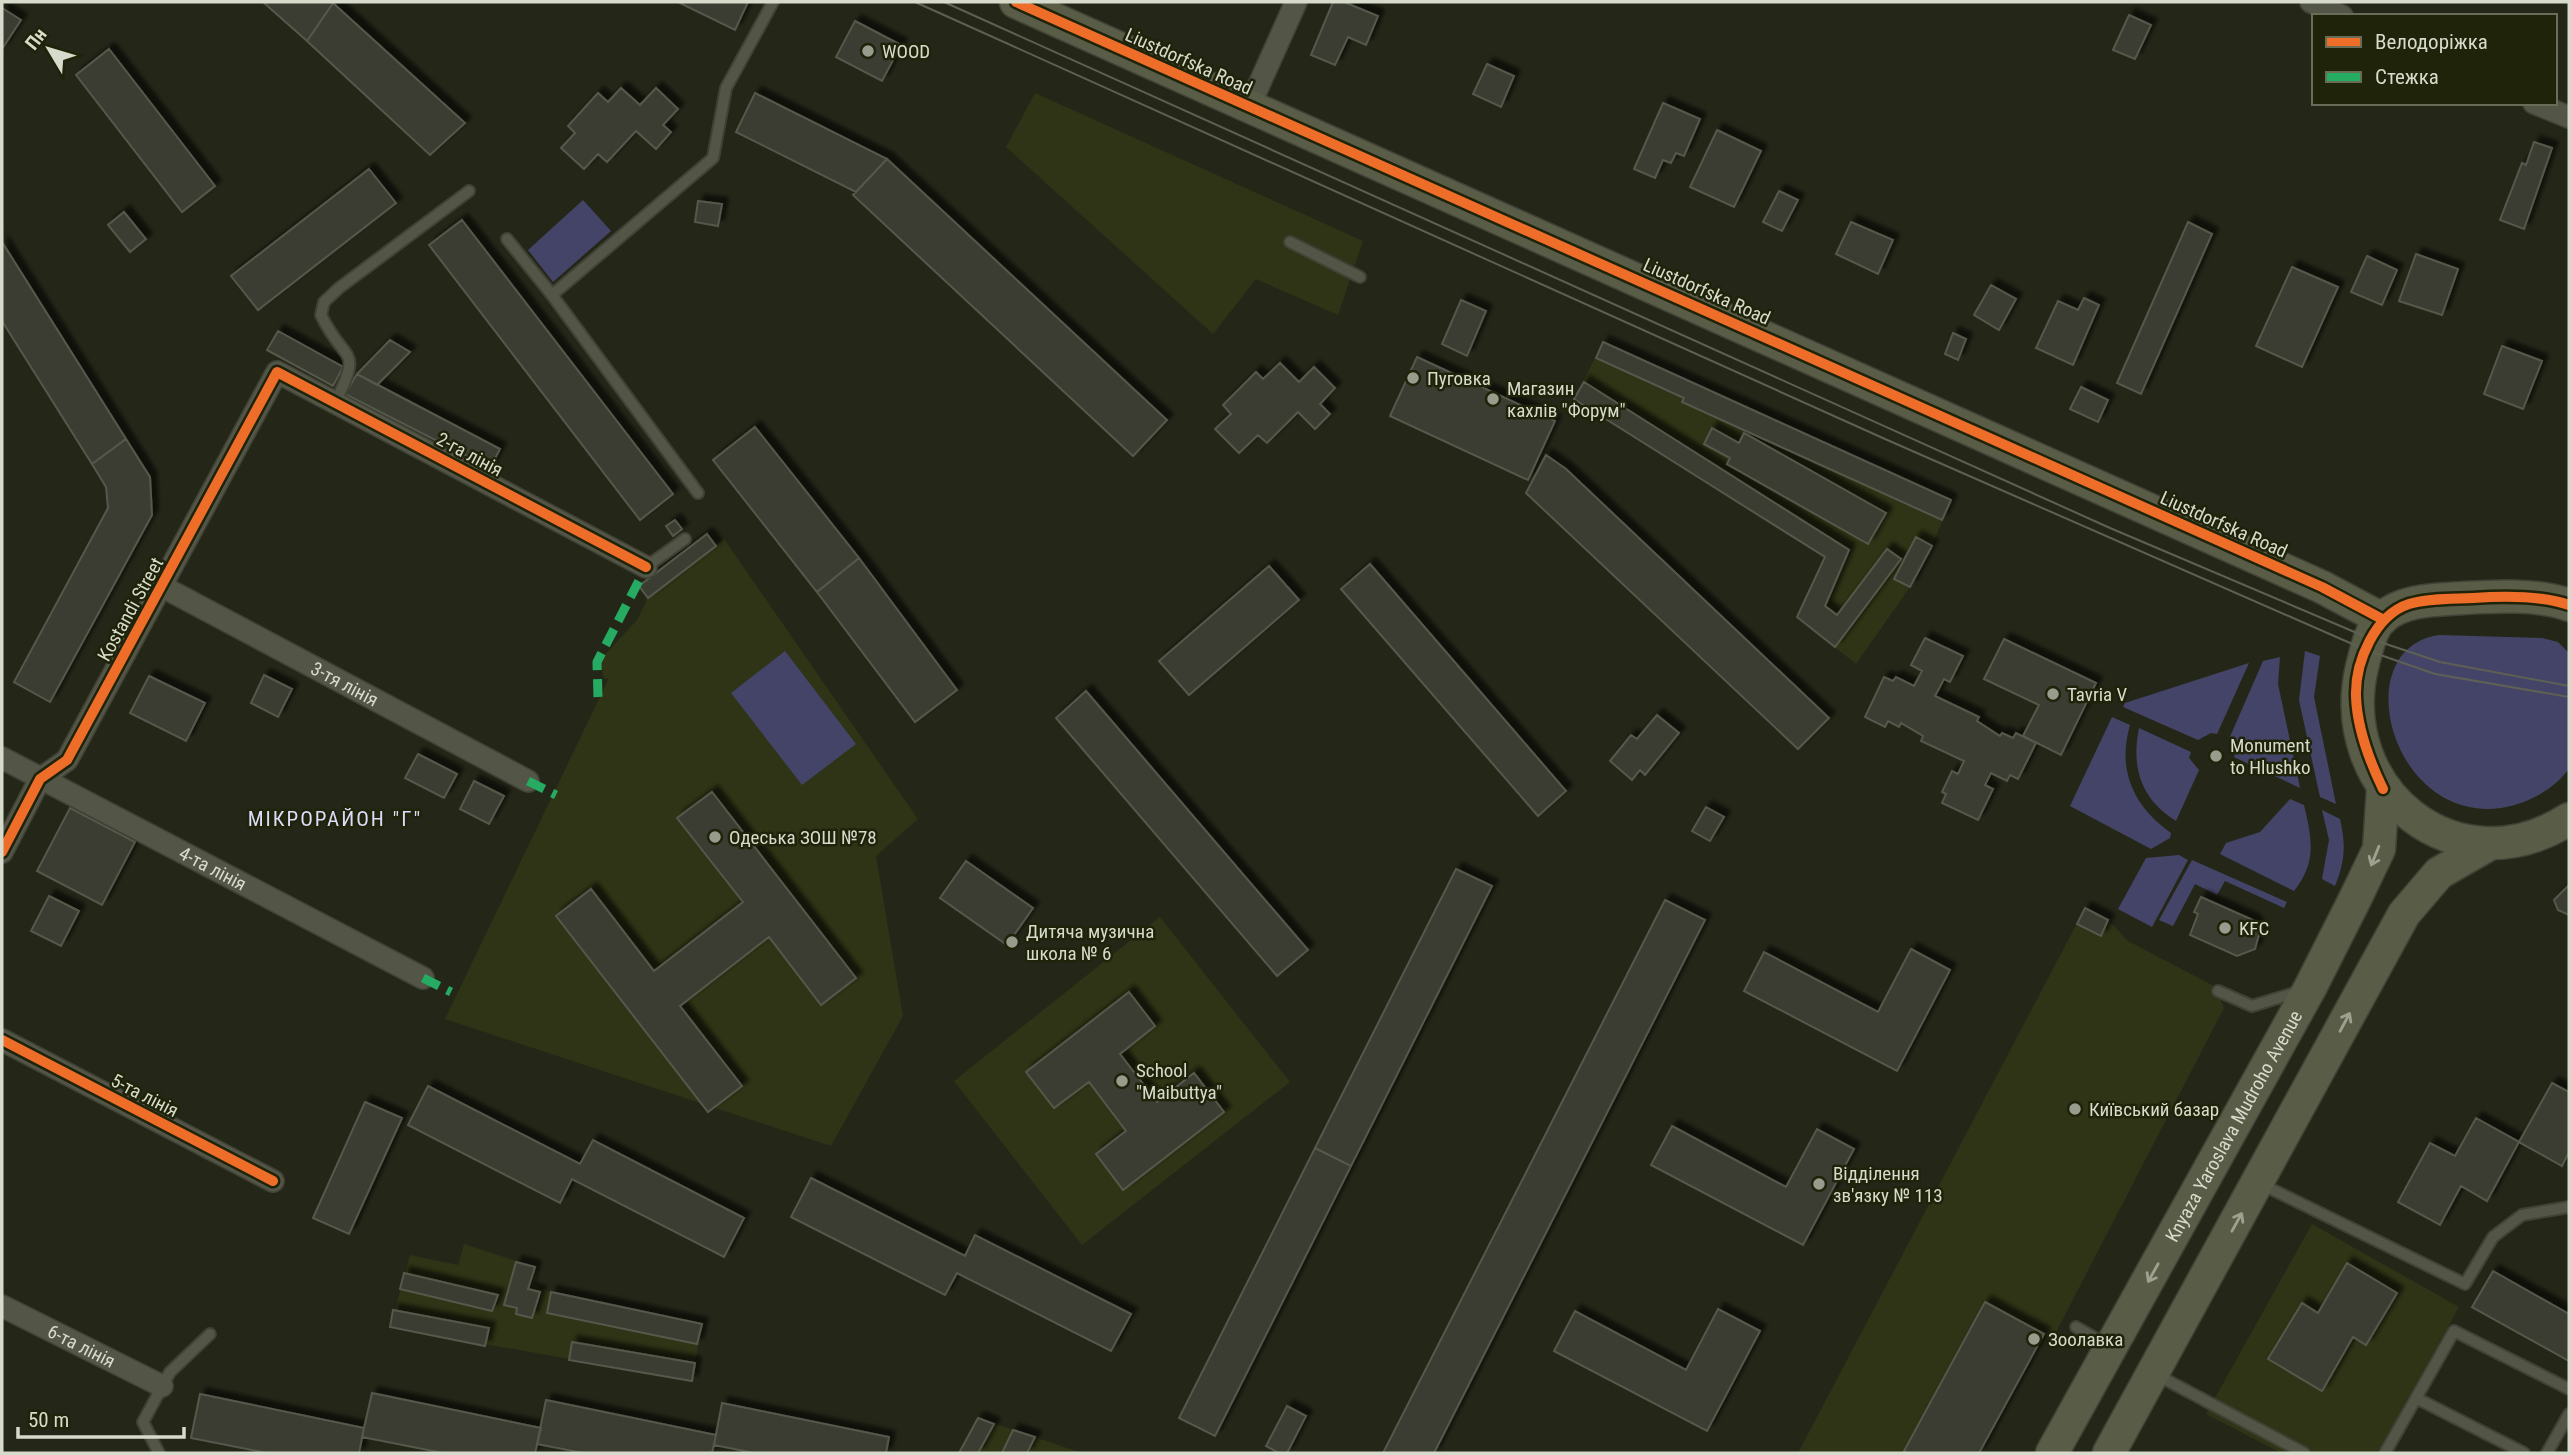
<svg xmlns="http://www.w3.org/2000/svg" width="2571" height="1455" font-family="'Roboto Condensed',sans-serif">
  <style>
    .built { fill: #2e3415 }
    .green { fill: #444468 }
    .building { fill: #3a3d31; stroke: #55584b; stroke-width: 2; filter: url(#shadow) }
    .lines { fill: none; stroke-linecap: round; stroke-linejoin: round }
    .lane-casing { stroke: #404236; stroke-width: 14 }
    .street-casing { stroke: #404236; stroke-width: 24 }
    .primary-casing { stroke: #404236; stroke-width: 35 }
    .lane { stroke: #535647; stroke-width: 10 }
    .street { stroke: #535647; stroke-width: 21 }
    .primary { stroke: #595d47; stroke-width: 32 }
    .tram { stroke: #5e6054; stroke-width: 2 }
    .quiet { stroke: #26ab63; stroke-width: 9; stroke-dasharray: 18 9; stroke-linecap: butt }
    .cycleway-casing { stroke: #1e2309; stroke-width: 15 }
    .cycleway { stroke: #ee6e29; stroke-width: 10 }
    .oneway { stroke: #9ea290 }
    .poi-dot { fill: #989c8c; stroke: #1e2309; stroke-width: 2.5 }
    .labels { text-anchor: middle; stroke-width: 5; stroke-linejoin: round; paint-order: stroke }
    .poi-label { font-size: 19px; fill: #d7dbcb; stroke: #1e2309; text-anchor: start }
    .street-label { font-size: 19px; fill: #d7dbcb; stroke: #1e2309 }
    .neighbourhood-label { font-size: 21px; letter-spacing: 2px; fill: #dbdcf9; stroke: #1e2309 }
  </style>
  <defs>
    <filter id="shadow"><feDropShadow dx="6" dy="-6" stdDeviation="2" flood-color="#0009"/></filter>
  </defs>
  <rect width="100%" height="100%" fill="#242718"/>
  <path class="built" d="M 1035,93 L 1363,241 L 1338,315 L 1256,279 L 1213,334 L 1006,147 Z
    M 1603,342 L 1951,500 L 1932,546 L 1910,587 L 1856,664 L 1797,617 L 1825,557 L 1574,399 Z
    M 724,539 L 918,819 L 876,856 L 903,1016 L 831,1146 L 445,1019 L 609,678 L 604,679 L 600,660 L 637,620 L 648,598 Z
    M 2085,908 L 2108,920 L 2128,941 L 2216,987 L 2224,1008 L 2053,1338 L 1985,1302 L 1902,1453 L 1798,1453 Z
    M 1160,917 L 1290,1082 L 1082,1245 L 954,1081 Z
    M 2312,1224 L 2459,1307 L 2377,1453 L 2281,1453 L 2206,1414 Z
    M 464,1244 L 535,1267 L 537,1269 L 535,1285 L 551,1292 L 702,1324 L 692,1381 L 390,1327 L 410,1255 L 458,1265 Z
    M 978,1418 L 1082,1453 L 959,1453 Z"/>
  <path class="green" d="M 583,200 L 611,231 L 553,282 L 528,250 Z
    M 2439,635 L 2542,638 L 2558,642 L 2569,653 L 2569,769 C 2553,790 2527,804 2501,808 C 2390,823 2346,648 2439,635 Z
    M 785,651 L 856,744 L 802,785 L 731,693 Z
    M 2305,651 L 2320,656 L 2314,697 L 2336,804 L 2320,797 L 2299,700 Z
    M 2280,657 L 2278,684 L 2300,788 L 2234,757 L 2237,747 L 2229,739 L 2263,661 Z
    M 2249,663 L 2217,734 L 2211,733 L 2198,740 L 2123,707 L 2125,703 Z
    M 2112,717 L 2130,725 C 2117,770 2133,806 2171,833 L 2170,838 L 2151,849 L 2070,806 Z
    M 2139,728 L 2191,752 L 2189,758 L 2199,770 L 2176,821 C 2141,799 2131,768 2139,728 Z
    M 2290,799 L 2304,805 C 2312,839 2317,862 2294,891 L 2220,854 L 2226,843 L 2260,832 Z
    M 2322,810 L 2340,819 C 2346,844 2345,862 2335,886 L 2322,879 L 2329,840 Z
    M 2179,855 L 2188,860 L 2152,927 L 2118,909 L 2146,858 Z
    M 2192,860 L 2287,902 L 2284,908 L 2225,881 L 2217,895 L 2195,884 L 2173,926 L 2159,920 Z"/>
  <path class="building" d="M 263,2 L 332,2 L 333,3 L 307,41 Z
    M 678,2 L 748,2 L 735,30 Z
    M 1333,2 L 1344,2 L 1378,16 L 1366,45 L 1348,37 L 1335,65 L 1311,55 Z
    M 333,3 L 465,123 L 430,155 L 307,41 Z
    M 2,8 L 21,20 L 2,49 Z
    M 2129,15 L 2151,25 L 2135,59 L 2113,50 Z
    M 855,21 L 901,45 L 882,81 L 836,57 Z
    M 109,49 L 215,186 L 182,212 L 76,75 Z
    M 1487,64 L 1514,76 L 1501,107 L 1473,94 Z
    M 621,88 L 640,105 L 656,88 L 678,109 L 663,125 L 671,132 L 656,149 L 636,131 L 607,162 L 598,154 L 584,169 L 561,148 L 575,133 L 568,126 L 598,93 L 608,102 Z
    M 755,93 L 887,159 L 856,192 L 736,132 Z
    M 1663,103 L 1700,119 L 1684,156 L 1676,153 L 1671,163 L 1663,160 L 1655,178 L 1634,169 Z
    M 1717,130 L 1761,151 L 1734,207 L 1690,187 Z
    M 2534,142 L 2552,148 L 2524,229 L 2500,220 L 2522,163 L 2526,165 Z
    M 887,159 L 1167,420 L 1133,456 L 853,195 Z
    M 369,169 L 396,203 L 258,310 L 231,276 Z
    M 1779,191 L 1798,200 L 1782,231 L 1763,222 Z
    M 698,201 L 722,204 L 718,226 L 695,222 Z
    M 124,212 L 146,239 L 130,252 L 108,225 Z
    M 462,220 L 673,494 L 640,520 L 429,245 Z
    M 1851,222 L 1893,240 L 1878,274 L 1836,254 Z
    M 2188,222 L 2212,234 L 2141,394 L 2117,383 Z
    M 2,242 L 126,439 L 92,464 L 2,321 Z
    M 2416,254 L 2458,269 L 2442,315 L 2399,301 Z
    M 2367,256 L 2397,270 L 2382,305 L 2351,292 Z
    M 2292,267 L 2338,287 L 2302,367 L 2256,346 Z
    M 1991,285 L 2016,299 L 1999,330 L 1974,315 Z
    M 2084,298 L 2099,305 L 2073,365 L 2036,348 L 2058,301 L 2078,310 Z
    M 1461,300 L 1486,311 L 1467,356 L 1442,344 Z
    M 278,331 L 343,367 L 333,386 L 267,350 Z
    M 1953,333 L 1966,339 L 1958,360 L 1945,354 Z
    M 390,340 L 410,352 L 377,385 L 357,374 Z
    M 1603,342 L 1951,500 L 1942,520 L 1682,402 L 1684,398 L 1596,358 Z
    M 2502,346 L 2542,361 L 2523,409 L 2484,394 Z
    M 1417,357 L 1555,421 L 1528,480 L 1390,416 Z
    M 1280,363 L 1299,382 L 1314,367 L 1335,388 L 1320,404 L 1330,414 L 1315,429 L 1298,412 L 1267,443 L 1258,435 L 1239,453 L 1215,429 L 1231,414 L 1223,405 L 1256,372 L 1263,379 Z
    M 357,374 L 500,449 L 490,468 L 345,394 Z
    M 1584,382 L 1849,550 L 1825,606 L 1837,615 L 1887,549 L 1901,559 L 1835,647 L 1797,617 L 1825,557 L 1574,399 Z
    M 2081,387 L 2108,400 L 2098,422 L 2070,409 Z
    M 755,427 L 859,558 L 817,592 L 713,460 Z
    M 1712,428 L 1739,443 L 1744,433 L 1886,513 L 1868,544 L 1727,464 L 1730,458 L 1704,444 Z
    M 126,439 L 150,477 L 152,515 L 50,702 L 14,682 L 108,508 L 106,487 L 92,464 Z
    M 1546,455 L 1566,469 L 1829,718 L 1798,749 L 1526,493 Z
    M 675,520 L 682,529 L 673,536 L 666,526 Z
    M 707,534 L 716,546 L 648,598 L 639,586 Z
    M 1916,537 L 1932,546 L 1910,587 L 1894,579 Z
    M 859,558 L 957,690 L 915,722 L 817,592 Z
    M 1370,564 L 1566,791 L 1538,816 L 1341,589 Z
    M 1269,566 L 1299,600 L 1189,695 L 1159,661 Z
    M 1925,638 L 1963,656 L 1950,682 L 1944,679 L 1935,696 L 1979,717 L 1977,721 L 2000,736 L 2002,733 L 2013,738 L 2016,733 L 2036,743 L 2018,779 L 2010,775 L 2007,781 L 1991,773 L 1985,785 L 1993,789 L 1978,820 L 1942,803 L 1946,794 L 1942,792 L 1952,771 L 1958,774 L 1964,761 L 1921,741 L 1923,736 L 1901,723 L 1899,727 L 1888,721 L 1885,727 L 1865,717 L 1884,677 L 1893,681 L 1896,677 L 1914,686 L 1922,671 L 1911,665 Z
    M 2004,639 L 2096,683 L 2061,755 L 2023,736 L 2039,705 L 1984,679 Z
    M 264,675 L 292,689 L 278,717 L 251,703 Z
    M 149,676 L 205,703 L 186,741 L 130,713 Z
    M 1086,691 L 1308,950 L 1277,976 L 1056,718 Z
    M 1657,715 L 1679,733 L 1645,775 L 1640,770 L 1632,780 L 1610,761 L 1631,735 L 1637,739 Z
    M 418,754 L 457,774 L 444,798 L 405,778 Z
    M 474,781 L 504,796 L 489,824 L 460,809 Z
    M 712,792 L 856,978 L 821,1005 L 769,937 L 680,1006 L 742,1086 L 708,1112 L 556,916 L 591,889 L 654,971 L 743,902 L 677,818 Z
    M 1706,807 L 1724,817 L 1710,841 L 1692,831 Z
    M 70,808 L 135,842 L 102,905 L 37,871 Z
    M 966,861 L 1033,908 L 1007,945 L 940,898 Z
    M 1456,869 L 1492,886 L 1351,1166 L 1315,1148 Z
    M 2569,885 L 2569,915 L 2558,910 L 2554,900 Z
    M 49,896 L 79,911 L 61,946 L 31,931 Z
    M 2201,897 L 2253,920 L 2260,931 L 2255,949 L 2237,956 L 2190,935 L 2198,914 L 2194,912 Z
    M 1665,900 L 1705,920 L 1434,1453 L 1383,1453 Z
    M 2085,908 L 2108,920 L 2101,936 L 2077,924 Z
    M 1911,949 L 1950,970 L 1897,1071 L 1744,991 L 1764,952 L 1878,1012 Z
    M 1129,992 L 1155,1026 L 1120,1054 L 1157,1102 L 1194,1073 L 1224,1112 L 1123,1190 L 1096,1154 L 1126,1131 L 1089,1082 L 1054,1108 L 1026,1072 Z
    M 2552,1083 L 2569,1092 L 2569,1152 L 2562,1166 L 2519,1142 Z
    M 428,1086 L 580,1164 L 593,1140 L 744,1218 L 724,1257 L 572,1179 L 560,1203 L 408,1125 Z
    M 365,1102 L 402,1118 L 349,1234 L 313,1218 Z
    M 2476,1118 L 2519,1142 L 2487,1201 L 2461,1186 L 2440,1225 L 2398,1202 L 2430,1143 L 2455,1156 Z
    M 1672,1126 L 1786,1187 L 1817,1129 L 1854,1149 L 1803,1245 L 1651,1165 Z
    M 1315,1148 L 1351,1166 L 1215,1436 L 1179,1418 Z
    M 811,1178 L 965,1256 L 975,1235 L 1131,1314 L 1111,1351 L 957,1273 L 945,1295 L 791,1217 Z
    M 516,1262 L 535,1267 L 528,1289 L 540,1292 L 532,1318 L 516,1314 L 517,1308 L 504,1305 Z
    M 2347,1263 L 2397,1293 L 2366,1345 L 2353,1337 L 2322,1391 L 2268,1359 L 2302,1303 L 2318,1313 Z
    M 2493,1271 L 2569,1314 L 2569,1361 L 2472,1307 Z
    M 404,1273 L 498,1295 L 492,1311 L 400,1289 Z
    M 551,1292 L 702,1324 L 697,1344 L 547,1313 Z
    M 1985,1302 L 2044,1334 L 1979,1453 L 1908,1453 L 1904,1451 Z
    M 1718,1309 L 1760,1331 L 1707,1431 L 1554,1351 L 1575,1311 L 1686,1370 Z
    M 393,1310 L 489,1328 L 485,1346 L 390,1327 Z
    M 572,1342 L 695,1363 L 692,1381 L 569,1360 Z
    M 372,1393 L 541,1428 L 535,1453 L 443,1453 L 362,1437 Z
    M 200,1394 L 364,1428 L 359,1453 L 267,1453 L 191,1438 Z
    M 546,1400 L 716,1435 L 712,1453 L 583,1453 L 537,1444 Z
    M 722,1403 L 889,1437 L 886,1453 L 754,1453 L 714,1445 Z
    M 1287,1406 L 1306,1416 L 1287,1453 L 1279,1453 L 1266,1446 Z
    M 978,1418 L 994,1424 L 978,1453 L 959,1453 Z
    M 1013,1430 L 1035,1437 L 1027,1453 L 1002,1453 Z"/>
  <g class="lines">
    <defs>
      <path id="lane" d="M 507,239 L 552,295 L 698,493
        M 1290,242 L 1360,277
        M 552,295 L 713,158 L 726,88 L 773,2
        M 335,403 C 364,345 344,364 321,315 L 324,302 L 339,288 L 469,191
        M 646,567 L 685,539
        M 2218,991 L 2252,1006 L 2301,991
        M 2261,1184 L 2465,1284 L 2493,1237 L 2522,1215 L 2569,1207
        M 2076,1327 L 2109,1346
        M 2155,1374 L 2304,1453
        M 2416,1398 L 2524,1453
        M 159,1453 L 143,1422 L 170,1372 L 210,1334
        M 2385,1453 L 2454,1331 L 2569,1389
        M 2547,1453 L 2569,1414"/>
      <g id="street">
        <path d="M 2311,2 L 2342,16"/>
        <path d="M 2534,103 L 2569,117"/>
        <path d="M 1249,107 L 1296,2"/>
        <path id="s1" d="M 163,587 L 528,781"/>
        <path id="s2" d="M 2,758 L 423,978"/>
        <path d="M 2,852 L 40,779 L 67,760 L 277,372 L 646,567"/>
        <path d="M 2,1040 L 273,1181"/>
        <path id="s3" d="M 2,1306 L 162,1386"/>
      </g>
      <g id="primary">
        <path d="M 1016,2 L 2322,587 L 2382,619"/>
        <path d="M 2569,605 C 2538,594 2497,596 2464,598 C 2436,600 2404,599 2382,618 C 2370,629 2366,652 2362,667 C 2333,791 2457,891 2569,819"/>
        <path id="s4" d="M 2052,1453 L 2310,988 L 2355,899 L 2379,849 L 2383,789"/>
        <path d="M 2109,1453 L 2404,914 L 2439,873 L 2486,846"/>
      </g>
    </defs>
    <use href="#lane" class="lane-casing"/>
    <use href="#street" class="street-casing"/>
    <use href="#primary" class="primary-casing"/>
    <use href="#lane" class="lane"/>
    <use href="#street" class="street"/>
    <use href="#primary" class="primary"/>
    <path class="tram" d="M 915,2 L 1885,439 L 2366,650 L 2435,674 L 2569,697
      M 944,2 L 2110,528 L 2371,639 L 2440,662 L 2569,686"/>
    <path class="quiet" d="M 598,697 L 597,662 L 646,567
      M 528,781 L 556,795
      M 423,978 L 451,992"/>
    <defs>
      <path id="cycleway" d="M 1016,2 L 2322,587 L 2382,619
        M 2383,789 C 2369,760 2357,729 2356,696 C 2355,662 2375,615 2409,604 C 2429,598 2452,599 2473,598 C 2503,596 2541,595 2569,605
        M 2,852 L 40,779 L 67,760 L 277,372 L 646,567
        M 2,1040 L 273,1181"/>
    </defs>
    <use href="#cycleway" class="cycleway-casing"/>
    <use href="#cycleway" class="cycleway"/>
  </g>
  <defs><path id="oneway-shaft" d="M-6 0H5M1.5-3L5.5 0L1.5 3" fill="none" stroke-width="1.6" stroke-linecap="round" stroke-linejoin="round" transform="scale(1.75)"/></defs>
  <g class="oneway">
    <use href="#oneway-shaft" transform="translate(2375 856) rotate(112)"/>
    <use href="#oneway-shaft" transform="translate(2345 1022) rotate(-62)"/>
    <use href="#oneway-shaft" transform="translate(2237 1222) rotate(-61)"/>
    <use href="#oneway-shaft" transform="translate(2153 1273) rotate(119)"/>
  </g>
  <g class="poi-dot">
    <circle cx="868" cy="51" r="7"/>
    <circle cx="1413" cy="378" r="7"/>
    <circle cx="1493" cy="399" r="7"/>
    <circle cx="2053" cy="694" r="7"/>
    <circle cx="2216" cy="756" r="7"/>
    <circle cx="715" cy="837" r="7"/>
    <circle cx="2225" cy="928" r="7"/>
    <circle cx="1012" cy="942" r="7"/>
    <circle cx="1122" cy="1081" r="7"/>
    <circle cx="2075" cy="1109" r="7"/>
    <circle cx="1819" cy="1184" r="7"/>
    <circle cx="2034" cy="1339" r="7"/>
  </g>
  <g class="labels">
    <g class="poi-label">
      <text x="882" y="58">WOOD</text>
      <text x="1427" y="385">Пуговка</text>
      <text x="1507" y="395">Магазин<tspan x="1507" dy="22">кахлів "Форум"</tspan></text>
      <text x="2067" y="701">Tavria V</text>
      <text x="2230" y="752">Monument<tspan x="2230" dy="22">to Hlushko</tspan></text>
      <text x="729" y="844">Одеська ЗОШ №78</text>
      <text x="2239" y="935">KFC</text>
      <text x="1026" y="938">Дитяча музична<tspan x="1026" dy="22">школа № 6</tspan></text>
      <text x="1136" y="1077">School<tspan x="1136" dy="22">"Maibuttya"</tspan></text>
      <text x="2089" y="1116">Київський базар</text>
      <text x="1833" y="1180">Відділення<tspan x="1833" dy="22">зв'язку № 113</tspan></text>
      <text x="2048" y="1346">Зоолавка</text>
    </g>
    <g class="street-label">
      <text transform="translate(1189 61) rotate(24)" y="7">Liustdorfska Road</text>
      <text transform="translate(1707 291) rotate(24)" y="7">Liustdorfska Road</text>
      <text transform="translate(470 454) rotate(28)" y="7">2-га лінія</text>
      <text transform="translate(2224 524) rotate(24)" y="7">Liustdorfska Road</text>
      <text transform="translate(130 609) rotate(-61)" y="7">Kostandi Street</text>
      <text dy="7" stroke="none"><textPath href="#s1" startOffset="206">3-тя лінія</textPath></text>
      <text dy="7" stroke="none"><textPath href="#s2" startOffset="238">4-та лінія</textPath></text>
      <text transform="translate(145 1095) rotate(27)" y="7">5-та лінія</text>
      <text dy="7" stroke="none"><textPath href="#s4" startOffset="374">Knyaza Yaroslava Mudroho Avenue</textPath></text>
      <text dy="7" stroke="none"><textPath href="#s3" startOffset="89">6-та лінія</textPath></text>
    </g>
    <g class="neighbourhood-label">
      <text x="335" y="826">МІКРОРАЙОН "Г"</text>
    </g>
  </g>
  <rect width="2571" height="1455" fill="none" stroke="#d7dbcb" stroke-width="7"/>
  <rect x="2312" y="14" width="245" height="91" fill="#1e2309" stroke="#686d57" stroke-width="2"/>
  <rect x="2326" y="37" width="35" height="10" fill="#ee6e29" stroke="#686d57" stroke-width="2"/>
  <text x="2375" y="49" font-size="21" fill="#d7dbcb">Велодоріжка</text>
  <rect x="2326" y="72" width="35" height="10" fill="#26ab63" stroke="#686d57" stroke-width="2"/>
  <text x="2375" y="84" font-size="21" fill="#d7dbcb">Стежка</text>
  <g transform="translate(49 49) rotate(308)" stroke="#1e2309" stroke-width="5" paint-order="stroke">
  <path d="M0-5L12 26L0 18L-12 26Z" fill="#d7dbcb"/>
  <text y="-10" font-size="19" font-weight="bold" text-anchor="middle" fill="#d7dbcb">Пн</text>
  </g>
  <path d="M18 1427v10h166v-10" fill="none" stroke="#d7dbcb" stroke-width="3.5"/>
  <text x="28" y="1427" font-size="21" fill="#d7dbcb" stroke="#1e2309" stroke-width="5" paint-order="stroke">50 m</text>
</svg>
